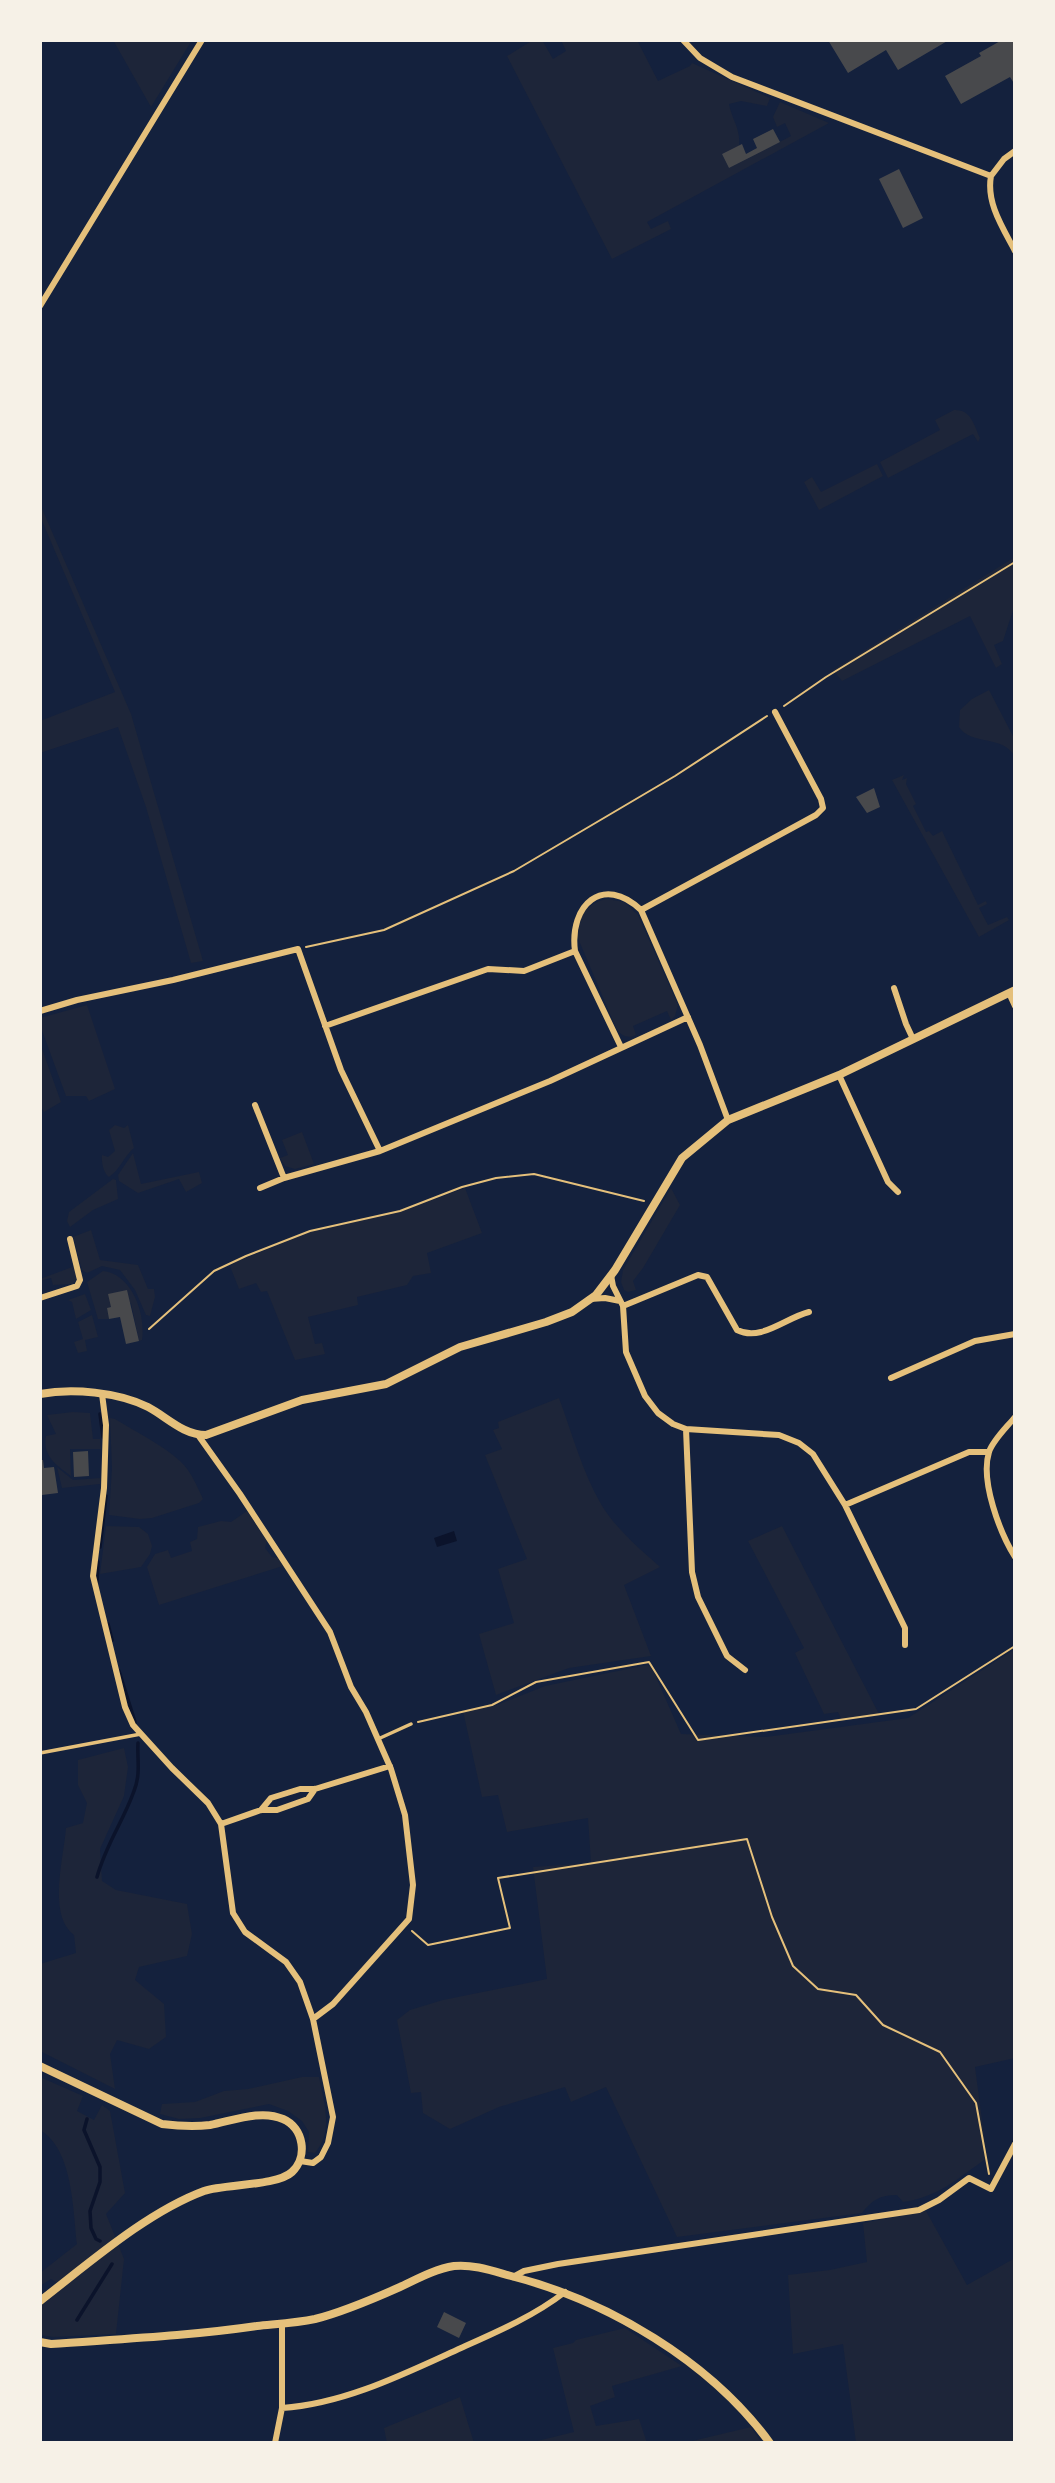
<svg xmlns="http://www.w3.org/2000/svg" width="1055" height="2483" font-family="'Open Sans',sans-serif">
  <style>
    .green { fill: #1d2539 }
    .water { fill: #0b132b }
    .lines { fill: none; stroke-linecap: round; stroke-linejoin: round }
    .stream { stroke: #0b132b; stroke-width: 3.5 }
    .building { fill: #48494c }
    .path { stroke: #e5c07b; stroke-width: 2 }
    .service { stroke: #e5c07b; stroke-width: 3.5 }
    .minor { stroke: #e5c07b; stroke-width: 6 }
    .tertiary { stroke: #e5c07b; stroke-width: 8 }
  </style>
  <rect width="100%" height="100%" fill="#14213d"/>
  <path class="green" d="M 113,40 L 192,40 L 151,107 Z
    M 533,40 L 542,40 L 553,59 L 566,51 L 561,40 L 637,40 L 658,81 L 690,66 L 692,63 L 770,98 L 767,106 L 741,101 L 729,104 C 732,120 741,129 739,146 L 722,154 L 729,168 L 791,136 L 785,123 L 777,127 L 773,117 L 780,102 L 829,123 L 647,222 L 651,229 L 668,221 L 671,229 L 612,259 L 507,56 Z
    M 954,410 C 971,409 974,425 980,438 L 978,442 L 973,434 L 888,478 L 880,462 L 940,430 L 935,420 Z
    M 877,464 L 883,476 L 819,510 L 804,482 L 812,477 L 821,492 Z
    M 40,504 L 131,714 L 203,961 L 191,963 L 146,807 L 118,727 L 40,753 L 40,721 L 115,692 L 40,516 Z
    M 1015,557 L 1015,604 L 1003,641 L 994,645 L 1002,664 L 996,668 L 970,616 L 842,681 L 833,670 Z
    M 989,690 L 1015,740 L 1015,757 C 1003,734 971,746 959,727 L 960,710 L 972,699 Z
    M 904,775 L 902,780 L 907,778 L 906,784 L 916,804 L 913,806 L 926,832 L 929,831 L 933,836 L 942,831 L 978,905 L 986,901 L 987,904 L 979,908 L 988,925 L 1007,917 L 1009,920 L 979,937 L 892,780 Z
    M 607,899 L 624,902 L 638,915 L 678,1005 L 675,1016 L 671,1020 L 667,1011 L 633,1026 L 636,1035 C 628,1039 621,1036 616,1028 L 577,936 C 576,917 589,902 607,899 Z
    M 87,1005 L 115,1089 L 89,1101 L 86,1096 L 66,1096 L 40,1025 L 40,1018 Z
    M 41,1046 L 61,1102 L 44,1112 L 40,1105 Z
    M 115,1125 L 124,1128 L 128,1125 L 134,1148 C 124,1156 120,1170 109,1177 C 104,1174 101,1162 102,1155 L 108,1157 L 115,1151 L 109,1130 Z
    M 302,1132 L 314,1164 L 295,1169 L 285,1166 L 280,1158 L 288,1155 L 282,1140 Z
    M 133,1153 L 141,1184 L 199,1172 L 202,1183 L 186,1192 L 179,1179 L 138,1193 L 119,1181 L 118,1175 Z
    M 113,1179 L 116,1180 L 118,1199 L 93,1210 L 70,1227 L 67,1221 L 69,1212 Z
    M 465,1188 L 482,1233 L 427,1253 L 431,1273 L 413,1276 L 407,1285 L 357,1297 L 358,1305 L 308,1317 L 315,1344 L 322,1343 L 325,1354 L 295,1360 L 267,1291 L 261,1292 L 256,1283 L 239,1289 L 230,1266 L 236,1262 L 312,1231 L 396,1213 Z
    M 671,1188 L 680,1205 L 643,1268 L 633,1281 L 636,1290 L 628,1292 L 624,1290 L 621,1282 L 623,1270 Z
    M 91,1230 L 100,1260 L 138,1265 L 148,1289 L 154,1289 L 155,1297 L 150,1316 L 146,1315 L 135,1290 L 120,1270 L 102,1266 L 87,1273 L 82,1270 L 73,1237 Z
    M 75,1266 L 77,1278 L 73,1284 L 53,1285 L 51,1278 L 40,1281 L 40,1279 Z
    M 103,1271 C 132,1274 146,1314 142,1340 L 139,1341 L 131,1303 L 107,1308 L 109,1319 L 98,1319 L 87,1282 Z
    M 85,1294 L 91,1310 L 76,1319 L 72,1302 L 68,1300 Z
    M 92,1315 L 98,1337 L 85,1340 L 87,1351 L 78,1353 L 74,1342 L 83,1339 L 78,1322 Z
    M 559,1398 C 572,1433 582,1471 601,1504 C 615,1528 640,1549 660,1567 L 624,1585 L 651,1656 L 569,1668 L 496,1695 L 479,1634 L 514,1623 L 498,1569 L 527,1559 L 485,1455 L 502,1449 L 493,1430 L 499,1428 L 498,1422 Z
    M 73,1412 L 90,1413 L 93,1439 L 100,1439 L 101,1449 L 70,1449 L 71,1476 C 57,1466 42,1456 46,1436 L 56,1434 L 47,1415 Z
    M 110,1418 L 115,1419 C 136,1432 161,1444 180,1461 C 191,1471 197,1486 203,1499 L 199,1503 L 152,1518 L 140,1519 L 109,1515 L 112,1468 Z
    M 57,1467 L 73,1480 L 100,1478 L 100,1484 L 62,1488 Z
    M 247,1511 L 267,1541 L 265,1548 L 272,1557 L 278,1558 L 283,1566 L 159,1605 L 147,1567 L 155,1554 L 168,1550 L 171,1558 L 192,1551 L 190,1542 L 197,1539 L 198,1527 L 221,1521 L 231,1522 Z
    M 106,1526 L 139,1527 L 148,1534 L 152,1546 L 150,1554 L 141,1567 L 100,1574 Z
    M 782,1526 L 879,1714 L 842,1720 L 838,1712 L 824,1714 L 795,1653 L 804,1648 L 748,1541 Z
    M 1015,1649 L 1015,2058 L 975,2067 L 987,2158 C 958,2178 939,2197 903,2202 L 897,2195 C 880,2195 872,2200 862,2213 L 677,2237 L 606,2087 L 571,2102 L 565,2087 L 499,2107 L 450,2129 L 423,2113 L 421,2092 L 411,2093 L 397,2020 L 410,2010 L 443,2000 L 547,1979 L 533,1867 L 591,1863 L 588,1818 L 507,1832 L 498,1795 L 482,1797 L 463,1711 L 497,1705 L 545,1686 L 647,1665 L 652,1668 L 681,1734 L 766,1737 L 908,1718 Z
    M 124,1748 L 128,1767 L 124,1796 L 100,1849 L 102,1881 L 116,1890 L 187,1904 L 192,1934 L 187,1956 L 139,1967 L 135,1980 L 164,2004 L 166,2037 L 149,2049 L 117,2040 L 110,2054 L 115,2089 L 40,2051 L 40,1964 L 76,1953 L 74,1935 C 47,1915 64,1857 66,1828 L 83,1823 L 87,1803 L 78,1785 L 78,1760 Z
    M 40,2077 L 83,2096 L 77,2111 L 94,2120 L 102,2105 L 110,2111 L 125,2193 L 106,2214 L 124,2259 L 116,2334 L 53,2337 L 40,2335 L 40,2304 L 64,2287 L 51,2279 L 40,2286 L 40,2273 L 77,2244 C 73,2210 73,2149 40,2130 Z
    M 302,2077 L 319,2077 C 324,2103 334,2130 315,2153 L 308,2152 L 309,2132 L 302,2121 L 288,2111 L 269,2104 L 200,2118 L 179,2119 L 160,2114 L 162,2104 L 195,2102 L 224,2091 L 248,2089 Z
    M 926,2211 L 967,2285 L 1015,2258 L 1015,2443 L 856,2443 L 843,2344 L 793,2354 L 788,2275 L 830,2270 L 867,2262 L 863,2223 Z
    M 625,2328 L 682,2366 L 612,2386 L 615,2397 L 590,2406 L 596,2426 L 639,2419 L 647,2443 L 529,2443 L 574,2432 L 553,2348 L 573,2343 L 576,2340 Z
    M 460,2397 L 474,2443 L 387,2443 L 384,2428 Z
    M 751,2427 L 762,2443 L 684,2443 Z"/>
  <path class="water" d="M 454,1531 L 457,1541 L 437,1547 L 434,1538 Z"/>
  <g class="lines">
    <path class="stream" d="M 100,1414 L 103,1437
      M 100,1547 L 106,1496
      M 97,1582 L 98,1562
      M 108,1624 L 112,1640
      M 119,1671 L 135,1722
      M 97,1877 C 106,1844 123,1822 134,1791 C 141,1773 137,1760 138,1743
      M 87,2119 L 84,2130 L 100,2167 L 100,2182 L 90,2211 L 91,2228 L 96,2239 L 100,2241
      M 77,2320 L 112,2264"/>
  </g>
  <path class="building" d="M 828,40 L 949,40 L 898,70 L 886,50 L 848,73 Z
    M 1002,40 L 1015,40 L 1015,85 L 1010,77 L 961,104 L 945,76 L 981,56 L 979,53 Z
    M 773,129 L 780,142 L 729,168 L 722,154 L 742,144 L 746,154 L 757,148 L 753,139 Z
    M 899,169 L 923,218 L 903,228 L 879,179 Z
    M 874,788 L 880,807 L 867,813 L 856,797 Z
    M 127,1290 L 139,1341 L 126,1344 L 120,1317 L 109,1319 L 107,1308 L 111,1307 L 108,1294 Z
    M 88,1451 L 89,1476 L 74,1477 L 73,1452 Z
    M 40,1460 L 43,1460 L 44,1468 L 54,1467 L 58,1493 L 42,1495 Z
    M 444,2312 L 466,2323 L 459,2338 L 437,2327 Z"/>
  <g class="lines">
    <path class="path" d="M 784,706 L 826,677 L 1015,562
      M 306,947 L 384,930 L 514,871 L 675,776 L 767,716
      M 149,1329 L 214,1271 L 246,1256 L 310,1231 L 400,1211 L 462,1187 L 496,1178 L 534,1174 L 644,1201
      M 418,1722 L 492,1705 L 536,1682 L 649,1662 L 698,1740 L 916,1709 L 1015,1646
      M 412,1931 L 428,1945 L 510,1928 L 498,1878 L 747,1839 L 772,1917 L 793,1966 L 818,1989 L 856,1995 L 883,2025 L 940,2052 L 976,2103 L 989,2174"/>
    <path class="service" d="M 378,1739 L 411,1724
      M 40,1753 L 141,1734"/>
    <path class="minor" d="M 683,40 L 700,58 L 732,77 L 991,176 C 986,203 1003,228 1015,251
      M 991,176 L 1004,159 L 1015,151
      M 40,306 L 202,40
      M 641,910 L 816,815 L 823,808 L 821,799 L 775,712
      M 894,988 L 906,1024 L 913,1039
      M 1009,993 L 1015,1006
      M 40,1011 L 77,1000 L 173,980 L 298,949 L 341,1070 L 380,1151 L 550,1081 L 688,1017
      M 325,1026 L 488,969 L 524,971 L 575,951
      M 621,1047 L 575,951 C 569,905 603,874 641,910 L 700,1045 L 728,1120
      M 839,1075 L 888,1182 L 898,1192
      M 255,1105 L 284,1178
      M 260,1188 L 284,1178 L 380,1151
      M 611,1275 L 613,1286 L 623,1306 L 626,1352 L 645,1396 L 658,1413 L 673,1424 L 686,1429 L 692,1572 L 698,1597 L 727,1656 L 745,1670
      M 40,1298 L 77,1286 L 80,1280 L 70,1239
      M 590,1299 L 605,1298 L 620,1301
      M 623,1306 L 698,1275 L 707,1277 L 737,1330 C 761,1342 785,1318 809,1312
      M 891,1378 L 975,1341 L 1015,1334
      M 102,1394 L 106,1425 L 104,1488 L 93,1576 L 125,1707 L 133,1725 L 172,1768 L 208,1803 L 221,1824 L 233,1913 L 245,1932 L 286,1962 L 300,1982 L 313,2019 L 333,2117 L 328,2143 L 321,2157 L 313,2163 L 300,2161
      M 1015,1417 C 1007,1427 993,1440 989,1452 C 980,1481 1000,1533 1015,1557
      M 686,1429 L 779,1435 L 799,1443 L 813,1454 L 845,1505 L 905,1628 L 905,1645
      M 198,1435 L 240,1494 L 330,1632 L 351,1687 L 366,1712 L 391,1769 L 405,1815 L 413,1885 L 409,1919 L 333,2004 L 313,2019
      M 845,1505 L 969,1452 L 989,1452
      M 261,1810 L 271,1798 L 300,1789 L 315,1789 L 390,1766
      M 221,1824 L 261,1810 L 277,1810 L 308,1799 L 315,1789
      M 513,2277 L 524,2271 L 558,2264 L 919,2210 L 939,2200 L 969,2178 L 991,2189 L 1015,2144
      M 282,2408 C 344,2404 404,2374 461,2348 C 497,2332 534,2316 565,2292
      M 275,2443 L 282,2408 L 282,2323"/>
    <path class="tertiary" d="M 40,1394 C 72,1388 118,1392 148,1407 C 167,1417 183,1435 206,1435 L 302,1400 L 386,1384 L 460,1347 L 546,1322 L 572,1312 L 596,1295 L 615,1270 L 682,1158 L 728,1120 L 839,1075 L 1015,990
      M 40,2066 L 162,2124 C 178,2126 194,2127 210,2125 C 232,2121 261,2109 283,2119 C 304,2128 308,2157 292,2172 C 277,2186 225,2184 204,2191 C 147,2212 88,2264 40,2301
      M 40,2342 L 51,2344 C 120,2339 189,2336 257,2326 C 276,2324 296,2323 315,2319 C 343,2312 373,2299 400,2287 C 417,2279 435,2269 454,2266 C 473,2264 493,2271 511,2276 C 608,2301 710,2361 770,2443"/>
  </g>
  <rect width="1055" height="2483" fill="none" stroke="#f6f1e7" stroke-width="84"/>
</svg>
